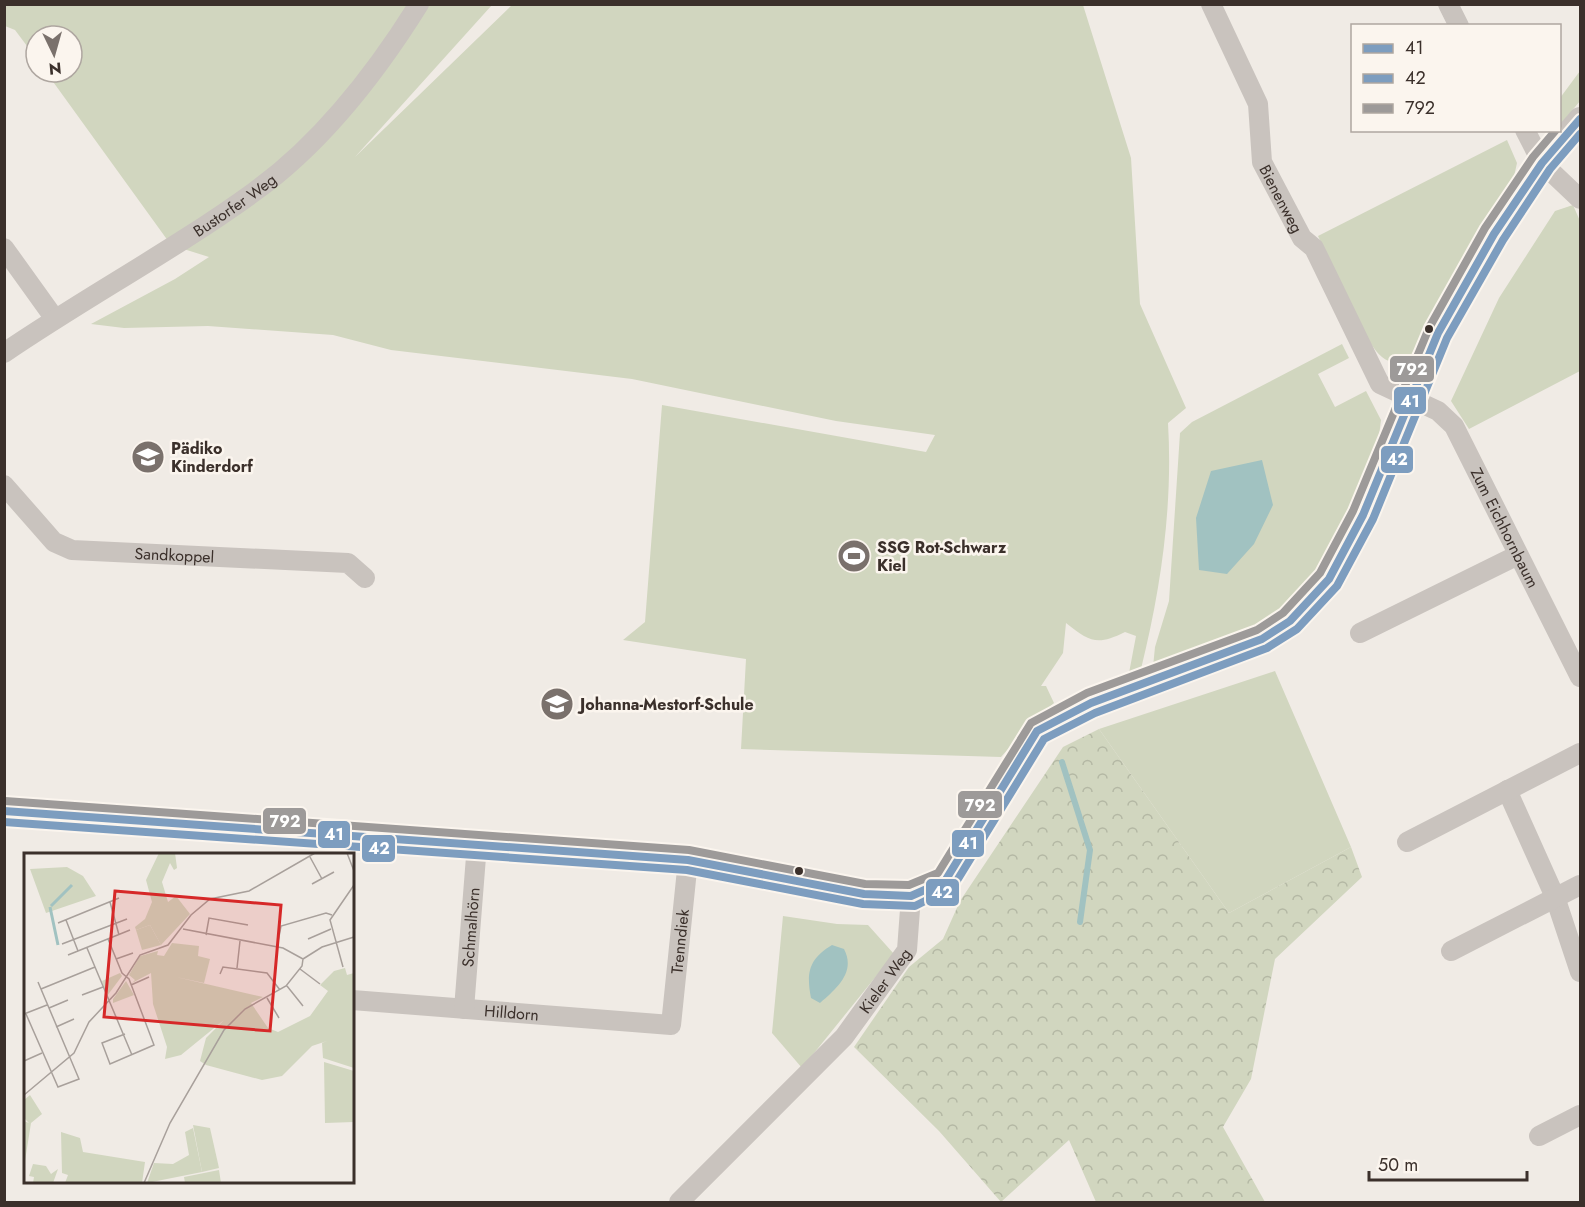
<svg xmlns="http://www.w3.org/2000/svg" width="1585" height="1207" font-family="Jost,sans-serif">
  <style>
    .green { fill: #d1d6bf }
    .forest { fill: url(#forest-crowns) }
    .water { fill: #a1c2c1 }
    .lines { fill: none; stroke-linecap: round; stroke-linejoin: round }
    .stream { stroke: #a1c2c1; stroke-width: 6 }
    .minor { stroke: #c9c3be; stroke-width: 20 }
    .tertiary { stroke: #c9c3be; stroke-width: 24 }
    .bus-1-casing { stroke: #fbf5ee; stroke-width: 12 }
    .bus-2-casing { stroke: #fbf5ee; stroke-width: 12 }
    .bus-3-casing { stroke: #fbf5ee; stroke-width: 12 }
    .bus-1 { stroke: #7d9dbf; stroke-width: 8 }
    .bus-2 { stroke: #7d9dbf; stroke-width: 8 }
    .bus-3 { stroke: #9d9a99; stroke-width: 8 }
    .bus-dot { fill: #3b302b; stroke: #fbf5ee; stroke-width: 2 }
    .labels { text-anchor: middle; stroke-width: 5; stroke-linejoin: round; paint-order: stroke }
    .street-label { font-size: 16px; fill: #3b302b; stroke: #fbf5ee }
    .poi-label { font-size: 16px; font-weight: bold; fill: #3b302b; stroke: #fbf5ee; text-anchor: start }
    .inset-river { fill: none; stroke: #a1c2c1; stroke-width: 3 }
    .inset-road { fill: none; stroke: #a8a09b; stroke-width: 1.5 }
    .view { fill: #d62828; fill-opacity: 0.15; stroke: #d62828; stroke-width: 3 }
    .inset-edge { fill: none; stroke: #3b302b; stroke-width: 3 }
    .line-badge { stroke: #fbf5ee; stroke-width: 2 }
    .badge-label { font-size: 16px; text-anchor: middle; font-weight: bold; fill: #fff }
  </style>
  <defs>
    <pattern id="forest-crowns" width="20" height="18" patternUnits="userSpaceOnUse" patternTransform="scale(1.5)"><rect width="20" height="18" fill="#d1d6bf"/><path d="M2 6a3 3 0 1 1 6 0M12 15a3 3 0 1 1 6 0" fill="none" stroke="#b4b8a4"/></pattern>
  </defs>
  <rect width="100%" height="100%" fill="#f0ebe5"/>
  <path class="green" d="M 5,4 L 492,5 L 355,157 L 512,5 L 1083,5 L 1131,158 L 1140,304 L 1186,408 L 1168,423 C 1173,506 1161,588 1141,669 L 1129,673 L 1136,636 L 1125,632 C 1097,646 1090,642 1066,623 L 1063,653 L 1041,686 L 1046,686 L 1054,703 L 1032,722 L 1001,757 L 741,749 L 746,659 L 623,640 L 645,622 L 662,405 L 926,452 L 935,435 L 836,421 L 632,379 L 391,350 L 333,335 L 208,326 L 124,328 L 91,324 L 175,279 L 209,257 L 171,245 L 46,72 L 72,72 L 72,36 L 36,36 L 36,58 L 15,30 L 5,26 Z
    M 1580,71 L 1580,101 L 1560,125 L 1560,98 Z
    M 1507,140 L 1517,163 L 1513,181 L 1454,273 L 1409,359 C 1399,362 1390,364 1382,357 C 1364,343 1330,261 1318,236 Z
    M 1573,205 L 1580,221 L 1580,371 L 1469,429 L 1451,401 L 1499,298 L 1555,211 Z
    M 1342,344 L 1349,358 L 1318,374 L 1335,407 L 1366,391 L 1381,420 L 1377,452 L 1321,573 L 1294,606 L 1262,630 L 1206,653 L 1153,667 L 1155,647 L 1169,601 L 1180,433 L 1192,422 Z
    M 1275,671 L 1351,847 L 1229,913 L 1099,729 Z
    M 783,916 L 837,924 L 868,925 L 894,954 L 802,1068 L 772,1033 Z"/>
  <path class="forest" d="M 1099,729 L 1229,913 L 1351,847 L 1362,877 L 1275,959 L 1251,1079 L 1223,1127 L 1265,1202 L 1096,1202 L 1069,1140 L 1001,1202 L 939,1131 L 854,1047 L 909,967 L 943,939 L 960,901 L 1063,747 Z"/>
  <path class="water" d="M 1262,460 L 1273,505 L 1254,544 L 1227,574 L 1199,570 L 1196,518 L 1211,471 Z
    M 832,945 L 844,949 C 856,972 837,988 820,1003 L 811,998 C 806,972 809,959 832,945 Z"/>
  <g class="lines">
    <path class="stream" d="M 1062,762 L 1090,850 L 1080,922"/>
    <g class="minor">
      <path id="s1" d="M 1211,4 L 1258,104 L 1262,162 L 1302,238 L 1314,248 L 1380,384 L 1438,411 L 1454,426 L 1580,677"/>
      <path d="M 1448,4 L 1459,26"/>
      <path d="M 1525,130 L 1542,163 L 1580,199"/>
      <path d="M 4,248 L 55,319"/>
      <path id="s2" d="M 4,353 C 86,297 174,250 254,192 C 321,144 376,73 419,4"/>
      <path id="s3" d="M 4,485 L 54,542 L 72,550 L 348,563 L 365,578"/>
      <path d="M 1360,633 L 1518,555"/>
      <path d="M 1507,790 L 1555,897 L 1580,972"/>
      <path d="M 1407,842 L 1580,753"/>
      <path d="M 1451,951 L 1580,885"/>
      <path id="s4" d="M 352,1000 L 671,1025 L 688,860"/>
      <path id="s5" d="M 464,1009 L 477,844"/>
      <path d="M 1539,1136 L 1580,1115"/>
      <path id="s6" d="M 679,1202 L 844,1037 L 907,950 L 911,896"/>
    </g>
    <path class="tertiary" d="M 4,811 L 688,860 L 864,894 L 911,896 L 945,881 L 1037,731 L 1091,703 L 1262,639 L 1290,621 L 1329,579 L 1363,515 L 1438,333 L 1494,234 L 1542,163 L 1580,119"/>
    <defs>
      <path id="bus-1" d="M 4,811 L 688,860 L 864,894 L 911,896 L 945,881 L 1037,731 L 1091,703 L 1262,639 L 1290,621 L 1329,579 L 1363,515 L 1438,333 L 1494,234 L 1542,163 L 1580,119"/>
      <path id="bus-2" d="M 4,822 L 687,870 L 863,904 L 915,906 L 953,887 L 1044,739 L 1095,713 L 1267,648 L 1297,629 L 1337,586 L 1373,519 L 1447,338 L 1503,240 L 1550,169 L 1580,134"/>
      <path id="bus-3" d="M 5,801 L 689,850 L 865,884 L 909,885 L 938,873 L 1031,723 L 1087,693 L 1257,630 L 1283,613 L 1320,573 L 1353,511 L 1429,328 L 1485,228 L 1533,157 L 1556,130"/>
    </defs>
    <use href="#bus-1" class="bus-1-casing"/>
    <use href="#bus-2" class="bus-2-casing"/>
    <use href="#bus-3" class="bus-3-casing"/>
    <use href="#bus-1" class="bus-1"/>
    <use href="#bus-2" class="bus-2"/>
    <use href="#bus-3" class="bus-3"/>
  </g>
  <defs>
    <symbol id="school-disc" viewBox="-11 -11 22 22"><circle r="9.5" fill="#7a716c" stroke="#fbf5ee"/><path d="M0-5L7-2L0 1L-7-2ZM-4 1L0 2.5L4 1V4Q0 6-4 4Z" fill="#fff"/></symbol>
    <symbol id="stadium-disc" viewBox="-11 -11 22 22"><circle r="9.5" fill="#7a716c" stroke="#fbf5ee"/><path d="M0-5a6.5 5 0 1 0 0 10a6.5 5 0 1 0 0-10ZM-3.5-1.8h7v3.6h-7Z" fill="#fff"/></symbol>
  </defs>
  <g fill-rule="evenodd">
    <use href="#school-disc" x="129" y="438" width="38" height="38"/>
    <use href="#stadium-disc" x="835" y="537" width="38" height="38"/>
    <use href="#school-disc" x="538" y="685" width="38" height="38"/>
  </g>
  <g class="bus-dot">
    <circle cx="1429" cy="329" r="5"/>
    <circle cx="799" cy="871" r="5"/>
  </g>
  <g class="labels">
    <g class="street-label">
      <text dy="6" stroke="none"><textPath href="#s1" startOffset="210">Bienenweg</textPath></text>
      <text dy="6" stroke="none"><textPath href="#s2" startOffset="274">Bustorfer Weg</textPath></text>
      <text dy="6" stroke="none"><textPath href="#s1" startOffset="621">Zum Eichhornbaum</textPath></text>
      <text dy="6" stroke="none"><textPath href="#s3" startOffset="198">Sandkoppel</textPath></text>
      <text dy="6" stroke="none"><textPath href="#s5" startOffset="82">Schmalhörn</textPath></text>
      <text dy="6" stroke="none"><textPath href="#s4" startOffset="404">Trenndiek</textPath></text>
      <text dy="6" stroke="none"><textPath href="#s6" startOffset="303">Kieler Weg</textPath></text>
      <text dy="6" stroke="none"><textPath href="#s4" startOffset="160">Hilldorn</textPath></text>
    </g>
    <g class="poi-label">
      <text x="171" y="454">Pädiko<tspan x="171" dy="18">Kinderdorf</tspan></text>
      <text x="877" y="553">SSG Rot-Schwarz<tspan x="877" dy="18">Kiel</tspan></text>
      <text x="580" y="710">Johanna-Mestorf-Schule</text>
    </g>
  </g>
  <g transform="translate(24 853)">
    <rect width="330" height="330" fill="#f0ebe5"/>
    <path d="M 43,14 L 59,23 L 72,43 L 22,60 L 6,16 ZM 126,72 L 137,92 L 118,97 L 112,77 ZM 148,90 L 175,93 L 174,103 L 186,106 L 180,130 L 152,124 L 239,144 L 227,150 L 244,175 L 254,179 L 286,163 L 304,138 L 296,132 L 310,118 L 321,115 L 323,122 L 330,120 L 330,215 L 299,205 L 298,190 L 303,188 L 288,193 L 258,223 L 238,227 L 182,212 L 176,208 L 182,185 L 200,167 L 157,202 L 141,206 L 143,194 L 129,151 L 127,120 L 108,130 L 111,127 L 105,122 L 116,103 L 134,98 L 133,102 L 140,103 ZM 96,120 L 98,123 L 83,143 L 78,128 ZM 102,128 L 110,142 L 89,150 L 89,146 ZM 300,209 L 330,218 L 330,269 L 301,270 ZM 6,242 L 18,261 L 7,270 L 0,314 L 0,268 L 5,270 L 0,265 L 0,247 ZM 169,275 L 178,319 L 123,330 L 130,310 L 149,311 L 165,302 L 161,279 ZM 37,279 L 56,285 L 59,299 L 121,309 L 118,330 L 41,330 L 44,322 L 38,320 ZM 9,311 L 22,313 L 27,321 L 34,316 L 29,330 L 9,330 L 10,324 L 5,323 ZM 195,317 L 197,330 L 161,330 L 160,324 Z" fill="#d1d6bf"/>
    <path d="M 135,0 L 151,0 L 153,15 L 150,17 L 146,10 L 138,29 L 144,49 L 152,43 L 166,61 L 137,92 L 126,72 L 112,77 L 111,74 L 121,66 L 128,49 L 122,27 Z" fill="#d1d6bf"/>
    <path d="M 169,272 L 186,275 L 195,315 L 178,319 Z" fill="#d1d6bf"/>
    <path class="inset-river" d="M 27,53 L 48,32M 26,54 L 34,92"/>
    <path class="inset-road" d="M 323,0 L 330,18M 286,4 L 298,26M 288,31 L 310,19M 86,49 L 95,82M 42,67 L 54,98M 34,70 L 95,45M 159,76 L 259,95 L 279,106M 182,82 L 185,65 L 224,72M 84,86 L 98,120 L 105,126 L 130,192 L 86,211 L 78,190 L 101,181M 284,86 L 307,76M 38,91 L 103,66M 253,94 L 257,73 L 302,60 L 308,62M 63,95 L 108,202M 44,102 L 106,77M 92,106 L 109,100M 279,106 L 298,94 L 330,84M 319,114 L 306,67 L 330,32M 213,115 L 216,88M 276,116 L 296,131M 196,121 L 199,114 L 243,120 L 256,137M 107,132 L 125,124M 263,133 L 279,153M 17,136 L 71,114M 58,142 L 79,134M 243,145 L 255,165M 25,155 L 44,147M 0,161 L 23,152M 2,161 L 34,234 L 55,226 L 14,129M 32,174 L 50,166M 0,208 L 18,200M 0,242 L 50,200 L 65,169 L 92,140 L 116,102 L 144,92 L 167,62 L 186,46 L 225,38 L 291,0M 120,330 L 146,270 L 200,177 L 221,156 L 262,133 L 278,113 L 279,106"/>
    <path class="view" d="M 91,38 L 257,52 L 246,178 L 80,164 Z"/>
    <rect width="330" height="330" class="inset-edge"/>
  </g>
  <g class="line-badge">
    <rect x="1389" y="355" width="46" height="28" rx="6" fill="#9d9a99"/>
    <rect x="1393" y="386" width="34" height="29" rx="6" fill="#7d9dbf"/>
    <rect x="1380" y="445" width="34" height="29" rx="6" fill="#7d9dbf"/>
    <rect x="957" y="790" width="46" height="29" rx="6" fill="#9d9a99"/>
    <rect x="262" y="807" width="45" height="28" rx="6" fill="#9d9a99"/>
    <rect x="317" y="820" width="34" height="29" rx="6" fill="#7d9dbf"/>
    <rect x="951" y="829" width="34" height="29" rx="6" fill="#7d9dbf"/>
    <rect x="361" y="834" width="35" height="29" rx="6" fill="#7d9dbf"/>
    <rect x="925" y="878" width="35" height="29" rx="6" fill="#7d9dbf"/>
  </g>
  <g class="badge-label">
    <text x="1412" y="375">792</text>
    <text x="1410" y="407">41</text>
    <text x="1397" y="465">42</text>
    <text x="980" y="811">792</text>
    <text x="285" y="827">792</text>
    <text x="334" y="840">41</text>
    <text x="968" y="849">41</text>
    <text x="379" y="854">42</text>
    <text x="942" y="898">42</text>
  </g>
  <rect width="1585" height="1207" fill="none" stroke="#3b302b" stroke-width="12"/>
  <rect x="1351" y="24" width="210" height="108" fill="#fbf5ee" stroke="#aea6a0" stroke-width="1.5"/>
  <rect x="1363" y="44" width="30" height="9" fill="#7d9dbf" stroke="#aea6a0" stroke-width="1.5"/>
  <text x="1405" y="54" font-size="18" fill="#3b302b">41</text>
  <rect x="1363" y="74" width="30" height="9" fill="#7d9dbf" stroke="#aea6a0" stroke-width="1.5"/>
  <text x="1405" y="84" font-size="18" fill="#3b302b">42</text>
  <rect x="1363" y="104" width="30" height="9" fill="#9d9a99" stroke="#aea6a0" stroke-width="1.5"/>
  <text x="1405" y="114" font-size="18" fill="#3b302b">792</text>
  <g transform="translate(54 54) rotate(175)"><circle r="28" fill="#fbf5ee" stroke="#aea6a0" stroke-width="1.5"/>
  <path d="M0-4.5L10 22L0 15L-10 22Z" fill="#7a716c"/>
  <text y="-9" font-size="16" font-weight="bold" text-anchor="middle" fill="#3b302b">N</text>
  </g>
  <path d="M1369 1171v9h158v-9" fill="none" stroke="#3b302b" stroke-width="3"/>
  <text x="1378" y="1171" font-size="18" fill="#3b302b" stroke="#fbf5ee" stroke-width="4.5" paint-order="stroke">50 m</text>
</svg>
